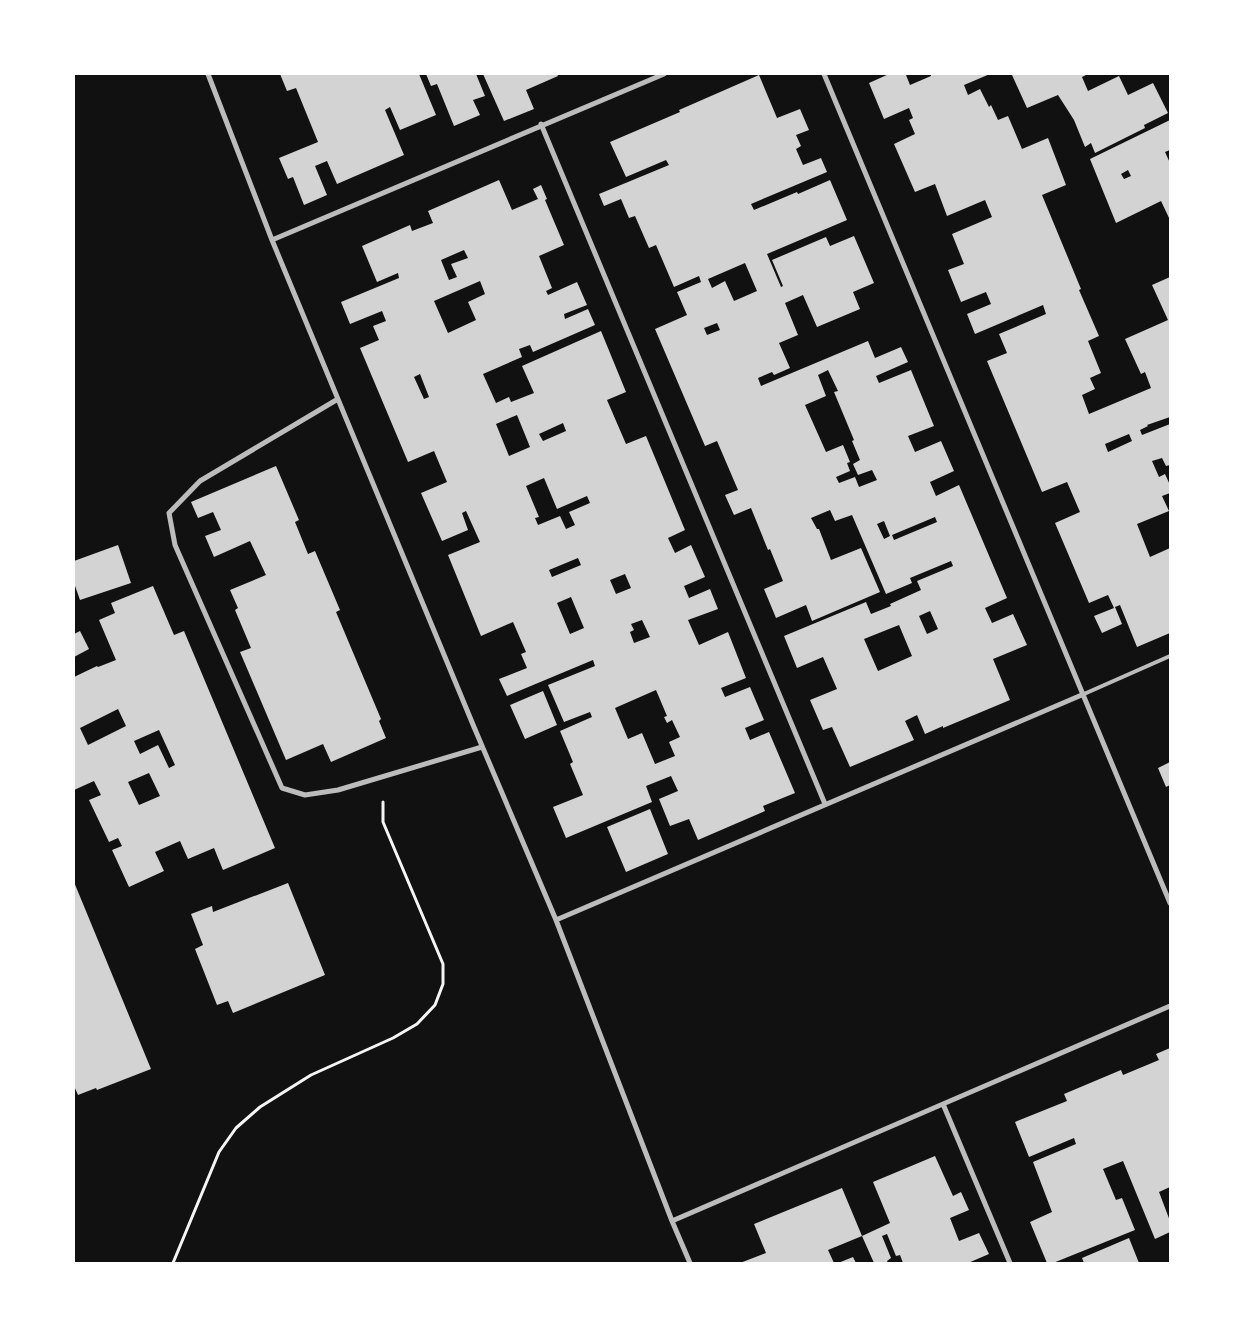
<svg xmlns="http://www.w3.org/2000/svg" width="1244" height="1337" font-family="'PT Sans Narrow',sans-serif">
  <style>
    .building { fill: #d3d3d3; fill-rule: evenodd }
    .lines { fill: none; stroke-linecap: round; stroke-linejoin: round }
    .path { stroke: #f5f5f5; stroke-width: 3 }
    .service { stroke: #bcbcbc; stroke-width: 4 }
    .minor { stroke: #bcbcbc; stroke-width: 5 }
  </style>
  <rect width="100%" height="100%" fill="#111"/>
  <path class="building" d="M 280,74 L 419,74 L 436,115 L 400,130 L 390,107 L 385,110 L 404,155 L 337,184 L 327,161 L 315,166 L 327,195 L 304,205 L 293,177 L 288,179 L 279,158 L 318,142 L 296,88 L 287,91 Z
    M 426,74 L 476,74 L 485,96 L 473,100 L 480,115 L 454,126 L 437,84 L 431,86 Z
    M 483,74 L 557,74 L 558,76 L 526,90 L 534,109 L 504,121 Z
    M 889,74 L 909,74 L 906,75 L 910,85 L 931,76 L 931,74 L 990,74 L 964,85 L 968,95 L 980,89 L 989,107 L 991,105 L 998,120 L 1008,116 L 1022,149 L 1048,138 L 1066,185 L 1042,195 L 1081,289 L 1079,290 L 1099,336 L 1088,341 L 1101,373 L 1090,378 L 1095,389 L 1082,395 L 1089,414 L 1151,388 L 1145,372 L 1141,374 L 1125,339 L 1168,320 L 1152,285 L 1170,277 L 1170,417 L 1147,425 L 1148,426 L 1140,430 L 1142,435 L 1170,424 L 1170,465 L 1166,466 L 1162,458 L 1152,461 L 1159,477 L 1165,474 L 1170,485 L 1170,493 L 1162,496 L 1169,511 L 1137,524 L 1150,557 L 1170,548 L 1170,633 L 1137,647 L 1120,605 L 1115,607 L 1122,624 L 1102,633 L 1094,616 L 1114,608 L 1108,595 L 1089,603 L 1055,523 L 1080,512 L 1067,482 L 1042,492 L 987,361 L 1007,353 L 999,334 L 1046,314 L 1043,305 L 975,334 L 967,314 L 991,304 L 986,292 L 961,302 L 948,270 L 964,264 L 952,234 L 992,217 L 985,200 L 947,216 L 935,184 L 915,192 L 894,144 L 915,134 L 909,120 L 913,118 L 909,108 L 884,119 L 869,83 ZM 1129,434 L 1132,441 L 1108,452 L 1105,444 Z
    M 1015,74 L 1088,74 L 1082,77 L 1088,91 L 1119,76 L 1128,95 L 1153,83 L 1168,113 L 1144,125 L 1145,128 L 1095,153 L 1091,143 L 1085,147 L 1074,120 L 1058,95 L 1027,108 L 1012,75 Z
    M 759,75 L 777,118 L 800,109 L 809,130 L 796,135 L 801,146 L 796,149 L 803,165 L 821,158 L 827,172 L 751,204 L 754,210 L 797,192 L 798,194 L 830,180 L 847,220 L 767,254 L 781,287 L 783,286 L 772,260 L 826,237 L 830,246 L 854,236 L 874,283 L 853,292 L 860,309 L 817,327 L 803,295 L 785,303 L 798,335 L 779,343 L 790,368 L 774,375 L 772,372 L 758,378 L 761,386 L 868,341 L 875,358 L 901,347 L 908,362 L 876,376 L 879,383 L 911,370 L 934,426 L 908,436 L 915,452 L 941,441 L 954,471 L 930,482 L 936,496 L 959,485 L 1007,598 L 985,608 L 992,623 L 1013,614 L 1027,645 L 993,659 L 1010,700 L 943,728 L 943,726 L 925,734 L 917,715 L 905,721 L 914,740 L 850,767 L 832,727 L 823,730 L 810,700 L 837,689 L 823,657 L 797,668 L 784,636 L 866,602 L 871,614 L 891,606 L 890,604 L 921,590 L 917,581 L 953,566 L 951,561 L 910,578 L 912,583 L 886,594 L 852,515 L 835,521 L 830,510 L 811,518 L 817,529 L 819,529 L 831,560 L 861,548 L 880,592 L 812,621 L 806,605 L 776,618 L 764,589 L 783,581 L 770,549 L 768,550 L 751,508 L 734,515 L 725,495 L 738,490 L 717,441 L 705,446 L 655,329 L 687,315 L 677,292 L 701,282 L 699,276 L 674,287 L 656,245 L 649,248 L 635,216 L 629,218 L 621,199 L 604,206 L 599,194 L 669,165 L 666,160 L 626,177 L 610,142 L 680,112 L 679,110 ZM 745,263 L 757,291 L 734,301 L 725,281 L 712,288 L 708,279 ZM 717,323 L 720,330 L 707,335 L 704,328 ZM 828,370 L 838,391 L 834,392 L 854,440 L 852,441 L 860,460 L 853,464 L 858,475 L 872,470 L 877,480 L 859,487 L 855,477 L 839,483 L 836,477 L 850,471 L 847,463 L 850,462 L 843,445 L 826,452 L 805,405 L 826,396 L 818,375 ZM 935,517 L 937,522 L 894,540 L 892,535 ZM 884,521 L 890,536 L 884,539 L 877,524 ZM 930,611 L 938,629 L 927,634 L 919,616 ZM 899,625 L 912,656 L 878,671 L 864,639 Z
    M 1170,120 L 1170,150 L 1165,152 L 1170,163 L 1170,220 L 1161,201 L 1116,223 L 1090,159 ZM 1128,170 L 1131,176 L 1124,179 L 1121,174 Z
    M 499,180 L 512,210 L 538,199 L 533,189 L 541,185 L 547,199 L 545,200 L 564,245 L 539,256 L 552,288 L 546,291 L 548,295 L 577,282 L 587,305 L 564,314 L 565,319 L 588,309 L 595,325 L 533,352 L 530,345 L 519,349 L 522,357 L 483,374 L 496,403 L 509,397 L 511,402 L 534,393 L 522,366 L 601,331 L 626,392 L 607,400 L 626,444 L 646,436 L 685,530 L 668,538 L 675,553 L 691,545 L 705,577 L 684,586 L 689,598 L 710,589 L 718,609 L 688,620 L 699,645 L 728,632 L 746,678 L 721,688 L 725,697 L 750,687 L 764,720 L 745,728 L 750,740 L 769,732 L 795,793 L 763,806 L 765,811 L 698,840 L 689,819 L 670,826 L 659,799 L 678,791 L 671,776 L 646,786 L 652,802 L 566,838 L 553,807 L 583,795 L 570,764 L 573,762 L 560,731 L 592,717 L 590,712 L 564,722 L 548,685 L 595,666 L 593,660 L 507,696 L 499,679 L 527,668 L 521,654 L 526,652 L 513,622 L 481,636 L 448,555 L 480,542 L 466,511 L 462,513 L 468,530 L 442,541 L 421,493 L 447,482 L 434,451 L 408,462 L 360,348 L 379,340 L 373,326 L 386,321 L 382,311 L 350,324 L 341,302 L 399,278 L 398,273 L 377,282 L 362,246 L 410,225 L 412,231 L 433,223 L 428,211 ZM 464,250 L 468,258 L 451,264 L 457,277 L 449,280 L 441,260 ZM 480,281 L 485,294 L 468,302 L 476,320 L 448,333 L 434,301 ZM 420,374 L 429,397 L 424,399 L 414,377 ZM 517,415 L 530,447 L 509,456 L 496,424 ZM 563,423 L 566,431 L 543,441 L 539,434 ZM 544,478 L 557,509 L 587,496 L 590,503 L 569,512 L 575,525 L 566,529 L 560,516 L 538,525 L 535,518 L 539,517 L 526,486 ZM 578,558 L 581,565 L 552,577 L 549,570 ZM 625,574 L 631,588 L 616,594 L 610,580 ZM 571,597 L 584,628 L 570,634 L 557,603 ZM 642,620 L 650,637 L 634,643 L 630,632 L 634,630 L 631,624 ZM 656,690 L 667,716 L 664,717 L 667,723 L 672,720 L 680,737 L 669,742 L 675,756 L 655,764 L 642,733 L 628,739 L 615,708 Z
    M 276,466 L 299,520 L 295,522 L 308,554 L 315,551 L 340,610 L 336,612 L 381,719 L 379,721 L 386,738 L 331,762 L 323,744 L 286,760 L 240,652 L 251,648 L 235,610 L 238,608 L 230,590 L 266,575 L 265,573 L 250,541 L 214,557 L 205,536 L 221,530 L 213,512 L 198,518 L 191,502 Z
    M 118,545 L 131,583 L 80,600 L 74,583 L 74,561 Z
    M 153,586 L 174,635 L 184,631 L 275,848 L 223,870 L 214,848 L 188,859 L 180,841 L 155,852 L 164,871 L 129,887 L 112,850 L 122,846 L 118,838 L 109,842 L 89,800 L 101,795 L 94,781 L 74,790 L 74,677 L 97,666 L 98,667 L 116,660 L 99,620 L 115,613 L 111,603 ZM 118,709 L 126,726 L 88,745 L 80,728 ZM 159,730 L 175,765 L 169,768 L 158,745 L 140,754 L 134,741 ZM 149,773 L 160,796 L 139,805 L 128,782 Z
    M 80,631 L 89,649 L 74,657 L 74,634 Z
    M 543,691 L 557,725 L 525,739 L 510,705 Z
    M 1170,762 L 1170,785 L 1166,787 L 1158,768 Z
    M 650,809 L 668,854 L 626,872 L 607,827 Z
    M 74,882 L 151,1069 L 97,1090 L 96,1088 L 78,1095 L 74,1086 Z
    M 288,883 L 325,975 L 233,1013 L 228,1001 L 217,1005 L 195,949 L 203,945 L 191,914 L 212,906 L 213,912 Z
    M 1170,1048 L 1170,1187 L 1159,1192 L 1170,1221 L 1170,1232 L 1155,1239 L 1123,1161 L 1103,1169 L 1116,1200 L 1122,1198 L 1135,1230 L 1053,1263 L 1047,1263 L 1030,1222 L 1052,1212 L 1033,1162 L 1076,1144 L 1074,1138 L 1029,1157 L 1015,1122 L 1067,1101 L 1064,1094 L 1121,1070 L 1123,1075 L 1159,1060 L 1156,1054 Z
    M 935,1156 L 953,1196 L 961,1192 L 969,1210 L 950,1218 L 959,1241 L 979,1233 L 989,1254 L 968,1263 L 903,1263 L 900,1255 L 896,1256 L 887,1234 L 882,1236 L 891,1258 L 887,1261 L 888,1263 L 874,1263 L 862,1236 L 890,1223 L 873,1182 Z
    M 842,1188 L 862,1236 L 828,1250 L 834,1263 L 740,1263 L 766,1253 L 754,1224 Z
    M 1129,1238 L 1139,1263 L 1084,1263 L 1082,1258 Z
    M 853,1257 L 856,1263 L 838,1263 Z"/>
  <g class="lines">
    <path class="path" d="M 173,1263 L 219,1152 L 236,1128 L 260,1107 L 311,1075 L 393,1038 L 417,1024 L 435,1005 L 443,984 L 443,964 L 383,822 L 383,802"/>
    <path class="service" d="M 1084,694 L 1170,656"/>
    <path class="minor" d="M 208,74 L 272,240 L 474,727 L 556,920 L 672,1221 L 690,1263
      M 824,74 L 1170,903
      M 541,124 L 825,804
      M 272,240 L 664,74
      M 338,399 L 200,481 L 169,513 L 175,545 L 282,788 L 305,795 L 338,790 L 482,747
      M 556,920 L 1084,694
      M 943,1104 L 1010,1263
      M 672,1221 L 1170,1006"/>
  </g>
  <rect width="1244" height="1337" fill="none" stroke="#ffffff" stroke-width="150"/>
</svg>
